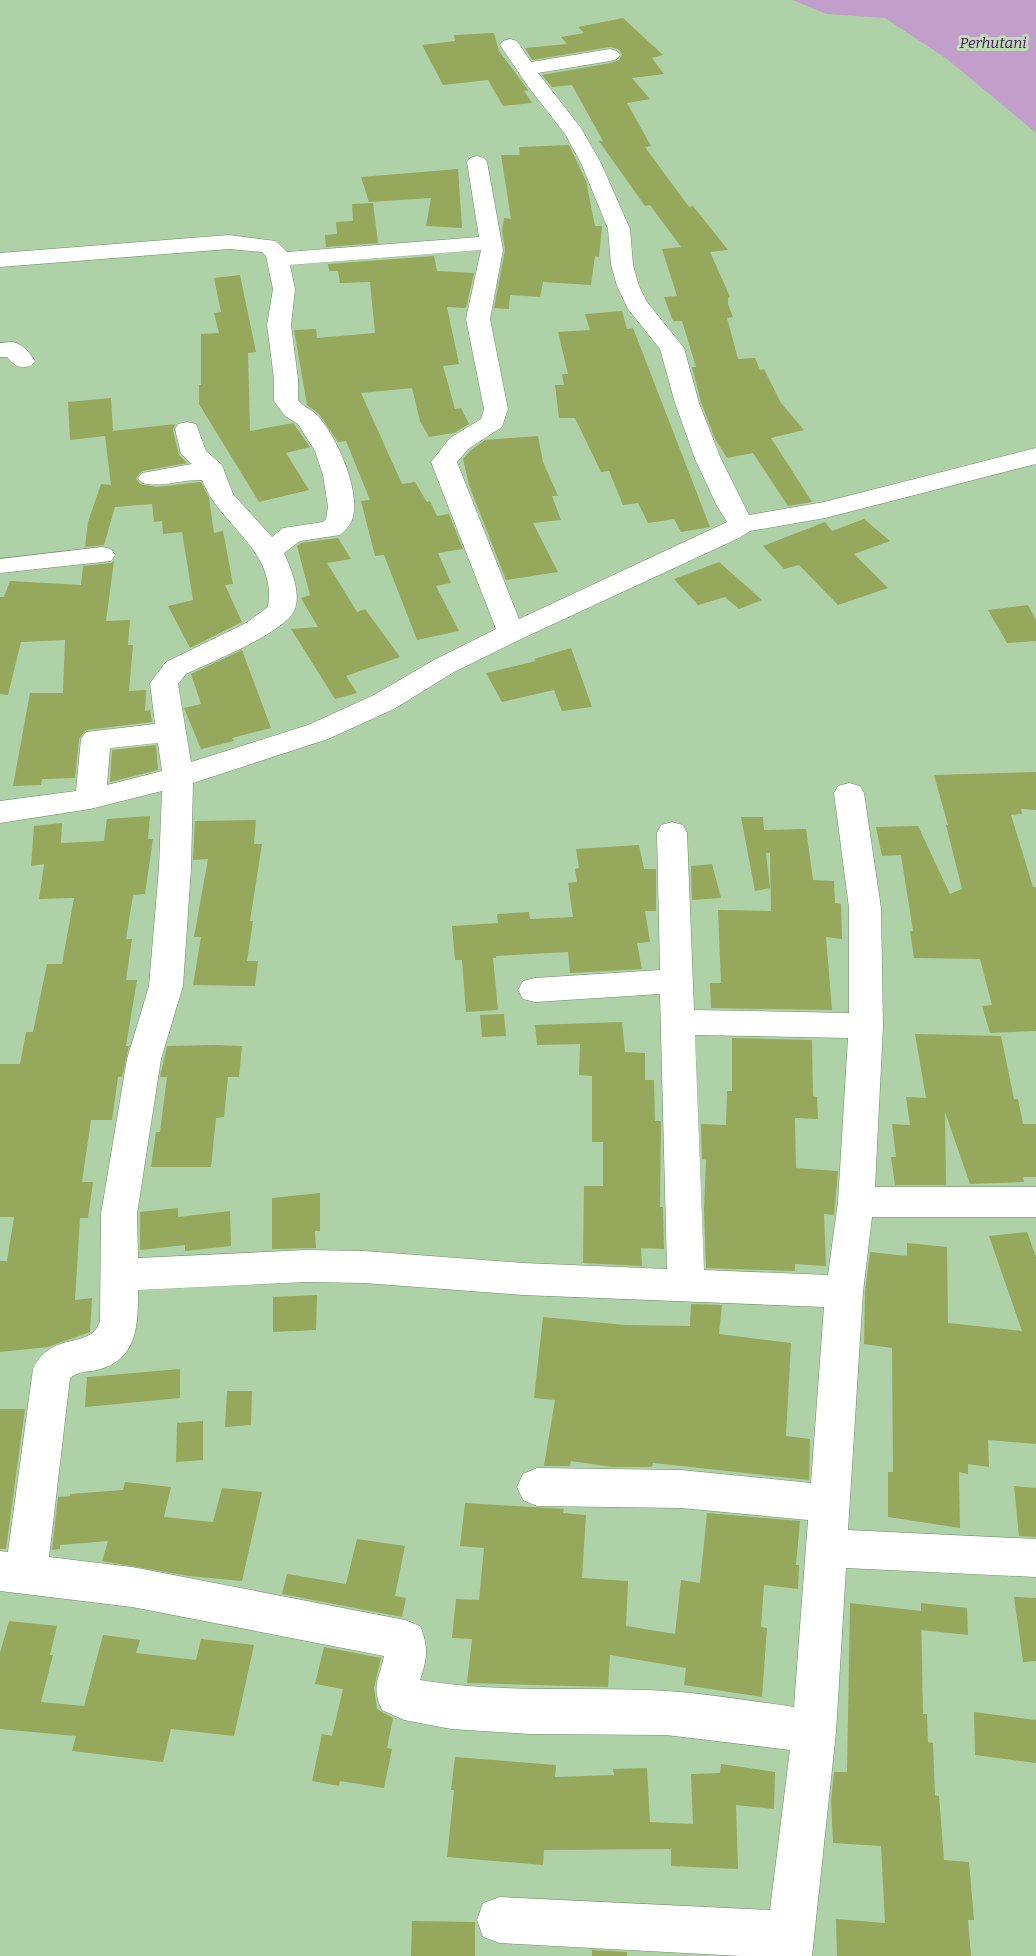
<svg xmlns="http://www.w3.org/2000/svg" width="1036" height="1956" font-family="Bitter,serif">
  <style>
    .green { fill: #c29fca }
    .building { fill: #96a85b }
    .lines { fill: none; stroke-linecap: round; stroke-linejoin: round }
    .street-casing { stroke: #6c8b65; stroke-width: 1 }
    .street { fill: #fff; fill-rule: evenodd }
    .labels { text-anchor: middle; stroke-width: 6; stroke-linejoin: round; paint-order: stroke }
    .far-park-label { font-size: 15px; font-style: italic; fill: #4f0f5c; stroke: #bcdeb4 }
  </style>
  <rect width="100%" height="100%" fill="#afd1a8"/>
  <path class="green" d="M 793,0 L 1036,0 L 1036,133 L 947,59 L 885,18 L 826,14 Z"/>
  <path class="building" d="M 623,18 L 663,55 L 652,58 L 664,74 L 632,78 L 650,99 L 627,103 L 651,146 L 645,147 L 689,207 L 693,206 L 728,250 L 710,252 L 730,297 L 728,298 L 728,304 L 733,317 L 727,318 L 738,359 L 755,358 L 760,370 L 764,369 L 781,403 L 804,430 L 771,438 L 812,502 L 788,506 L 753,453 L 727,458 L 715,439 L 701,402 L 692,367 L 696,367 L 682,321 L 673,321 L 664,297 L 677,296 L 662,249 L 681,247 L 650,205 L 645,206 L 599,141 L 603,141 L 572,85 L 552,87 L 542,75 L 611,63 L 619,60 L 622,54 L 618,49 L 610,47 L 532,60 L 525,48 L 567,44 L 561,37 L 584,33 L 578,27 Z
    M 494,33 L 499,51 L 528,90 L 524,91 L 532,103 L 503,106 L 488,80 L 443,85 L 422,45 L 455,41 L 454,35 Z
    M 569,145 L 586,181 L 595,226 L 602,226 L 599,257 L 595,256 L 591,285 L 543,282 L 540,297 L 510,295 L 509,309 L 494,308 L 505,250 L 502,231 L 504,218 L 511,219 L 501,155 L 520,155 L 519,147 Z
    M 458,169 L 462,228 L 426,226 L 431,198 L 369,202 L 361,177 Z
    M 373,203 L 378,243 L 326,247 L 325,235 L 337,234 L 336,222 L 353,221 L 352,204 Z
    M 434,256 L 437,271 L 474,273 L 466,308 L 447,307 L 459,364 L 443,366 L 455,409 L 461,408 L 469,424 L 454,433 L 429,437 L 420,421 L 412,388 L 361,393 L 402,484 L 415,482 L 427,502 L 430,501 L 437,516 L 449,514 L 463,549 L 438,553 L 451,583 L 436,586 L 459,631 L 417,640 L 384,555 L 375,556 L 361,501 L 370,500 L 346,441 L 338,442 L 319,414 L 307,405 L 294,330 L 316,329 L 317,338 L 375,333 L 370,282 L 340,283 L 338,271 L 329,271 L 328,264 Z
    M 240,275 L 256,352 L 248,353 L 250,431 L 293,423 L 310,447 L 286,453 L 309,490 L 259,502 L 199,404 L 199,385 L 201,385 L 201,334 L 219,333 L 214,313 L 221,312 L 214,278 Z
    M 622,311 L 627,329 L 633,328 L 710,527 L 681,532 L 674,519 L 648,523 L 638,503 L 623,505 L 609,471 L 601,472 L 575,418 L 559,418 L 555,385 L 564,385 L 562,374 L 568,374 L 558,332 L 590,330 L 585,314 Z
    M 111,398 L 113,431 L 175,424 L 173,430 L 179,455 L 187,463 L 142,471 L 136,478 L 140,484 L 157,487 L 201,482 L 209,498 L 214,533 L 223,531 L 233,584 L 225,585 L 242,622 L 190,648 L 168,606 L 193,600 L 182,532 L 163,534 L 162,521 L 154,522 L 152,504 L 115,507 L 104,545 L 85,547 L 88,522 L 101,484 L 111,485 L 105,436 L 70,440 L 68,402 Z
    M 538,436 L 543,462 L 558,496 L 552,496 L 561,520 L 533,523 L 558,572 L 506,580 L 469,485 L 463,459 L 470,451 L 485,440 Z
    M 864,519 L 890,541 L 854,554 L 888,588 L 838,605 L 799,565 L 784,569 L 763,546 L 825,522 L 832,531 Z
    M 338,538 L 351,559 L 327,563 L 357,612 L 365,609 L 400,657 L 346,676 L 357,693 L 335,699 L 291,629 L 318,627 L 301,598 L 310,595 L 297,546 L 301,543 Z
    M 114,561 L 106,621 L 130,620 L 128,645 L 133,645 L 129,691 L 146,690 L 145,711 L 150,710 L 152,722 L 86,730 L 79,739 L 75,778 L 42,779 L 41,785 L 13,786 L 30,693 L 63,693 L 65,640 L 21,642 L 8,695 L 0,694 L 0,597 L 4,597 L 10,581 L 81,585 L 83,566 L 111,563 Z
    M 719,562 L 727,569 L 762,600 L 739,609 L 725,597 L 698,605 L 674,579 Z
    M 1028,605 L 1036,620 L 1036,641 L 1007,643 L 988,610 Z
    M 571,648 L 592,707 L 562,711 L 554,690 L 502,702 L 486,673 L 536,661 L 534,659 Z
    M 242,650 L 271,728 L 232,738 L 234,741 L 201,749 L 184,708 L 201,704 L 191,674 Z
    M 156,745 L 158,770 L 110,782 L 112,750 Z
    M 1036,772 L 1036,810 L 1021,809 L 1022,814 L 1011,815 L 1033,887 L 1036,887 L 1036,1031 L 990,1033 L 982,1006 L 992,1005 L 980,959 L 914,958 L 910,931 L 913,931 L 901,855 L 882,856 L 876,827 L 918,826 L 950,894 L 962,889 L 946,825 L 948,825 L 934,775 Z
    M 150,816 L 148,839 L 153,839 L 145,894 L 133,895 L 126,939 L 132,939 L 126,980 L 137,980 L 126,1046 L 129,1046 L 122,1077 L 118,1077 L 112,1120 L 91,1120 L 82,1182 L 93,1182 L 88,1218 L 80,1218 L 75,1300 L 92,1298 L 90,1332 L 48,1347 L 0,1352 L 0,1261 L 7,1261 L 14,1217 L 0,1217 L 0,1064 L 20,1064 L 26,1032 L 33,1032 L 47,964 L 62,964 L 74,898 L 39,899 L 44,864 L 31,866 L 34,826 L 62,823 L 61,843 L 104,841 L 107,819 Z
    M 741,817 L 763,817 L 764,830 L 806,829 L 813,880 L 834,881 L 835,903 L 841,904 L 842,939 L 826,937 L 832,1010 L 711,1008 L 710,983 L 721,983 L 718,910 L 771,911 L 770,853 L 766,853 L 770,888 L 755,891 Z
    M 256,820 L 254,844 L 262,844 L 250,921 L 253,921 L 247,961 L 258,961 L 255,986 L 193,985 L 201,937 L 194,937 L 208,859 L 193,860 L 195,821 Z
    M 639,845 L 644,869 L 656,869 L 656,911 L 645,911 L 650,942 L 637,943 L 642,969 L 570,973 L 568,952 L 496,956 L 496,958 L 493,958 L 498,1010 L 466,1012 L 462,960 L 455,960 L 452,926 L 498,923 L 497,914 L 529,912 L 530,919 L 573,917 L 568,883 L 577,882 L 575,869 L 579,868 L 576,849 Z
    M 712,864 L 721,898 L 692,900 L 691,866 Z
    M 504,1014 L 506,1036 L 482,1037 L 480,1015 Z
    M 622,1022 L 625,1052 L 645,1053 L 645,1080 L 654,1080 L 655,1121 L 661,1121 L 660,1207 L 663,1207 L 664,1249 L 641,1248 L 642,1266 L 583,1263 L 584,1186 L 603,1186 L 603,1142 L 592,1142 L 592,1076 L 579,1075 L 580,1044 L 537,1045 L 535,1025 Z
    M 915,1034 L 1001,1036 L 1014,1099 L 1018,1099 L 1023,1124 L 1036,1124 L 1036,1177 L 1023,1177 L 1024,1182 L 970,1184 L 945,1112 L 946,1185 L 895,1185 L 891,1157 L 896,1157 L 892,1124 L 910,1125 L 906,1097 L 926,1098 Z
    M 732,1038 L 812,1040 L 813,1096 L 817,1097 L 818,1119 L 795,1118 L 796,1168 L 838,1171 L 834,1215 L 824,1214 L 826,1266 L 795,1264 L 795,1271 L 706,1268 L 704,1210 L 706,1160 L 702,1159 L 701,1124 L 726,1125 L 727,1091 L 732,1091 Z
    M 215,1045 L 242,1046 L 239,1077 L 228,1077 L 224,1117 L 216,1118 L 211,1167 L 151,1167 L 156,1132 L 160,1132 L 167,1077 L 160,1077 L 167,1046 Z
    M 320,1193 L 320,1231 L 315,1231 L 316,1248 L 272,1249 L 272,1198 Z
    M 178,1208 L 178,1217 L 230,1211 L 231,1246 L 185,1251 L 185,1245 L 140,1250 L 140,1212 Z
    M 1027,1232 L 1036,1257 L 1036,1444 L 988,1440 L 989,1467 L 968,1464 L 968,1474 L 959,1472 L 960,1528 L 888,1517 L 888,1472 L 893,1472 L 892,1348 L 864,1344 L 865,1292 L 870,1252 L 907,1256 L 907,1243 L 947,1247 L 948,1323 L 1022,1331 L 989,1236 Z
    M 317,1295 L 316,1330 L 273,1332 L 273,1297 Z
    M 691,1304 L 722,1305 L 719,1334 L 791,1343 L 786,1436 L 810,1439 L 809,1480 L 653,1463 L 652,1467 L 612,1467 L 571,1461 L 570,1466 L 544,1466 L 555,1400 L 534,1398 L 543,1317 L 625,1325 L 690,1326 Z
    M 180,1369 L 180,1398 L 85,1407 L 87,1377 Z
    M 227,1391 L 252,1391 L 251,1425 L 225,1427 Z
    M 0,1409 L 25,1409 L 6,1549 L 0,1549 Z
    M 203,1421 L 203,1460 L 176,1462 L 177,1423 Z
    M 125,1482 L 171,1487 L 164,1517 L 213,1522 L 222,1488 L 262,1492 L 242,1581 L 189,1576 L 102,1561 L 108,1541 L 60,1545 L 60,1549 L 52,1550 L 58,1497 L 70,1496 L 70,1494 L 123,1490 Z
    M 1014,1486 L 1036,1488 L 1036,1537 L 1019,1536 Z
    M 465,1503 L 564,1509 L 563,1513 L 586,1515 L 582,1578 L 628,1581 L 626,1626 L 675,1634 L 681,1580 L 700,1583 L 707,1513 L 800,1521 L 796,1565 L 799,1565 L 798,1589 L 764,1585 L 761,1627 L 767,1628 L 762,1697 L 684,1685 L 686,1668 L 610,1655 L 608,1687 L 467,1683 L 472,1639 L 452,1638 L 456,1599 L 479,1600 L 484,1548 L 460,1546 Z
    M 357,1539 L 405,1546 L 395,1596 L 406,1598 L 402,1617 L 282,1594 L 287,1574 L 346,1584 Z
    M 1014,1597 L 1036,1598 L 1036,1661 L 1023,1662 Z
    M 850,1603 L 921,1611 L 923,1714 L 927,1714 L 928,1742 L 933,1743 L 935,1795 L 939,1796 L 944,1860 L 969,1862 L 974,1920 L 968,1920 L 971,1956 L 837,1956 L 836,1919 L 885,1923 L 881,1846 L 833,1843 L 831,1800 L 834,1772 L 847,1772 Z
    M 921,1603 L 967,1608 L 968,1635 L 921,1630 Z
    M 9,1621 L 57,1626 L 50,1655 L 53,1655 L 41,1702 L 84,1706 L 103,1635 L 140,1640 L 136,1653 L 196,1660 L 201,1639 L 254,1645 L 234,1736 L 171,1729 L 163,1762 L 72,1751 L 76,1736 L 0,1729 L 0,1653 Z
    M 324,1647 L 381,1658 L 374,1688 L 377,1709 L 393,1718 L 387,1748 L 392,1749 L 384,1788 L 340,1781 L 339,1786 L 312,1781 L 322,1734 L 332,1736 L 343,1689 L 315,1684 Z
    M 974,1712 L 1036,1720 L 1036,1763 L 975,1755 Z
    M 455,1757 L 556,1765 L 555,1777 L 614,1775 L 613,1769 L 647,1768 L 650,1822 L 693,1824 L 691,1774 L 720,1773 L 721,1764 L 775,1772 L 774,1809 L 736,1805 L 738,1869 L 671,1866 L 671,1849 L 544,1850 L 543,1865 L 447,1857 L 454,1790 L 451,1790 Z
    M 412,1921 L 475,1922 L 475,1956 L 411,1956 Z
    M 592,1950 L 627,1952 L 627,1956 L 592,1956 Z"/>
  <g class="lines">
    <defs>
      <path id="street" d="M 510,39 L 517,41 L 531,62 L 610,49 L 617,51 L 620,55 L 617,59 L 610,61 L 538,73 L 581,128 L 601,163 L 630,229 L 633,265 L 639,286 L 647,302 L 684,348 L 699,403 L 721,459 L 749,515 L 824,502 L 1036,448 L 1036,464 L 825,518 L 750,531 L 739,538 L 521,639 L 454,672 L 394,709 L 328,739 L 193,783 L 191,868 L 183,986 L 161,1059 L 137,1214 L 138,1258 L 306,1250 L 364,1251 L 523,1263 L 667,1269 L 660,994 L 535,1002 L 523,999 L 518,990 L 523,981 L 535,978 L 660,970 L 657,833 L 661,825 L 672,822 L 683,825 L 687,833 L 694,1010 L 849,1013 L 849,908 L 834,793 L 838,786 L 849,783 L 860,786 L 864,793 L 881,908 L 883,1026 L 875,1187 L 1036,1187 L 1036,1217 L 872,1217 L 863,1292 L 848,1530 L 1036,1539 L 1036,1577 L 846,1568 L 836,1732 L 812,1956 L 741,1956 L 500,1943 L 483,1937 L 477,1920 L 483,1903 L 500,1897 L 770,1910 L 790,1750 L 666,1735 L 530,1734 L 451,1729 L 404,1720 L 382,1710 C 371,1686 379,1680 384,1656 L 132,1607 L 0,1591 L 0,1551 L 8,1552 L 33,1369 C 52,1329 91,1351 100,1321 L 101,1214 L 127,1059 L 149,986 L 159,868 L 162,791 L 90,809 L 0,823 L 0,801 L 76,791 L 81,739 L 86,732 L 155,724 L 150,683 L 166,662 L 246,623 L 268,607 C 277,549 220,527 202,480 C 182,479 161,488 142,483 L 138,478 L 142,473 L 192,464 L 181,454 L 175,429 L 178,424 L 187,422 L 196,424 L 206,451 L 222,465 L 233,494 L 272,537 L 283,528 L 323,522 L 326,519 L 328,507 L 323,475 L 315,451 L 298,424 L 285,416 L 274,401 L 274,379 L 267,325 L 273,289 L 266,256 L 262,252 L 229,249 L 0,267 L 0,253 L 229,235 L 276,241 L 287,252 L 479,237 L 467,162 L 470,158 L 477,156 L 484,158 L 487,162 L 503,250 L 490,319 L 508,409 L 502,427 L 468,449 L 457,462 L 519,619 L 727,522 L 717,506 L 695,459 L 675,403 L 660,349 L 628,309 L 617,286 L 611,265 L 608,229 L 581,163 L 565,134 L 527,85 L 500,45 L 503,41 ZM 481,250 L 466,319 L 484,409 L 481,419 L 450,438 L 431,462 L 496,629 L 434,660 L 374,695 L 308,725 L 191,762 L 178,684 L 186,674 C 209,663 284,633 294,611 C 302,594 291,569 284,553 L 300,541 L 340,535 C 345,530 350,526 352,520 C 362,492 336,435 317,415 C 311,409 303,407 298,400 L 298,379 L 291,325 L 295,289 L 290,265 ZM 158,743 L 162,771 L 107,785 L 110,748 ZM 695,1035 L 848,1038 L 838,1202 L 828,1275 L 704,1270 ZM 306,1282 L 364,1283 L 523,1295 L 824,1307 L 811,1483 L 681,1470 L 537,1468 L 523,1474 L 517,1487 L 523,1500 L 537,1506 L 681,1508 L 808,1520 L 794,1707 C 752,1701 709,1694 667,1691 C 584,1686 502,1694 420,1680 C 427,1659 429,1647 420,1626 L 405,1620 L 132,1567 L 49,1557 L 70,1378 C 79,1371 87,1372 97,1370 C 138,1360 138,1325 138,1290 Z
        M 13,342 C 24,345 29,352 35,361 L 31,366 C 19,369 15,366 7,357 L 0,357 L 0,343 Z
        M 102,547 L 111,549 L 115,555 L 111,561 L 0,573 L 0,559 Z"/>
    </defs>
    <use href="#street" class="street-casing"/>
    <use href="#street" class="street"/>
  </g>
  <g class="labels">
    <g class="far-park-label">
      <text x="993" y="48">Perhutani</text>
    </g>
  </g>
</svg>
